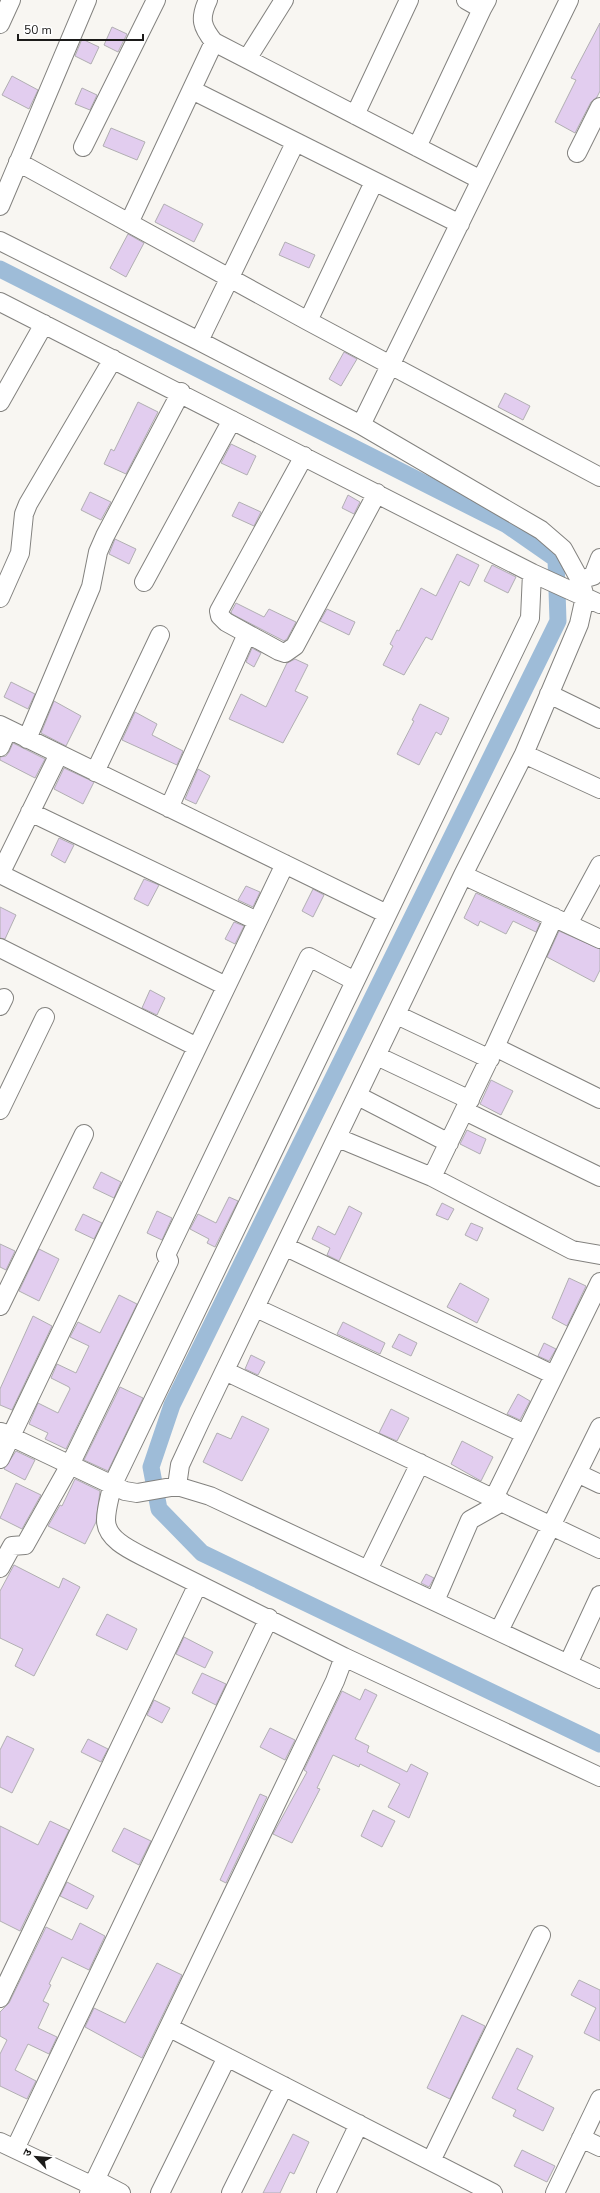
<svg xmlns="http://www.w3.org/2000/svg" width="600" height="2193" font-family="'Nunito Sans','Noto Sans Devanagari',sans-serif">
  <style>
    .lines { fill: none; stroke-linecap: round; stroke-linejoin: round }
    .canal { stroke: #9ebcd8; stroke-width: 17 }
    .building { fill: #e2cdef; stroke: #b1afb2 }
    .street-casing { stroke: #83827f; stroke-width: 20 }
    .street { stroke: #fff; stroke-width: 18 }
  </style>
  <rect width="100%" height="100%" fill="#f8f6f2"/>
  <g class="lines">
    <path class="canal" d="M 0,269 L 507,525 L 556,559 L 558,621 L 172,1405 L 151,1467 L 159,1509 L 202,1553 L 600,1744"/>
  </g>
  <path class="building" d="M 600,23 L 600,91 L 597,97 L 591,102 L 575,133 L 555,122 L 576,80 L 571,78 Z
    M 112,27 L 127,34 L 118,52 L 104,45 Z
    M 82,39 L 99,47 L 91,64 L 75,56 Z
    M 12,76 L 38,90 L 29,109 L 2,95 Z
    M 82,88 L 97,95 L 90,110 L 75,104 Z
    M 111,128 L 145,142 L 137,160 L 103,146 Z
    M 164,204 L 203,224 L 194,242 L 155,222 Z
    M 128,234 L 144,243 L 126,277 L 110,268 Z
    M 285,242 L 315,255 L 309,268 L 279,255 Z
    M 344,352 L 357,359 L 341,386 L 329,379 Z
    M 505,393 L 530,406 L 523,420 L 498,407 Z
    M 138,402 L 158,412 L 126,474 L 104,464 L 111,449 L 114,451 Z
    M 231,444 L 256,456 L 247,475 L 221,463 Z
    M 90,492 L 111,502 L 101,520 L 81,510 Z
    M 348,495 L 360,502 L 354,514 L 342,508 Z
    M 239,502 L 261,512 L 254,526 L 232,516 Z
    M 115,539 L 136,549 L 129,564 L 109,554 Z
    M 457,554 L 479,565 L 469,586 L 460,581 L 432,640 L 426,637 L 404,675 L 383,665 L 393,646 L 390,644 L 397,630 L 399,631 L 421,588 L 436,596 Z
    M 492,565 L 516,577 L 508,593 L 484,581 Z
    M 236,603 L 264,617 L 269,609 L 296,622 L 287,639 L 284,641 L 232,614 L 231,612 Z
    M 327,609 L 355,622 L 349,635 L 320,621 Z
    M 252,648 L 261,653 L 254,667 L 246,662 Z
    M 295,659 L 308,665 L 295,691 L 308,697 L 283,743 L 229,719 L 241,694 L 266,707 L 287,663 Z
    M 11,682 L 35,694 L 28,709 L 4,697 Z
    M 54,701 L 81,716 L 66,746 L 41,733 Z
    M 420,704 L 449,718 L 441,735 L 436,732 L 419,765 L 397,754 L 414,721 L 412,720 Z
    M 135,712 L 157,724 L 152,735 L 183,751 L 177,765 L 122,740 Z
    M 13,743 L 45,759 L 35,778 L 0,760 L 0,757 L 6,756 L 9,752 Z
    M 64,768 L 94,782 L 83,804 L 54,789 Z
    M 198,769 L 210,776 L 196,804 L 185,799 Z
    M 59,838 L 74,845 L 65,863 L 51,855 Z
    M 144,879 L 159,885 L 148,906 L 134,899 Z
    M 246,886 L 260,892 L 253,907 L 238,900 Z
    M 313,889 L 324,895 L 313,917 L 302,911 Z
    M 476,893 L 540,923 L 536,932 L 513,921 L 506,934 L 480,921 L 478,926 L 464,918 Z
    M 0,907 L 16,915 L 5,939 L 0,938 Z
    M 234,922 L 244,926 L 235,944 L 225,939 Z
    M 559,931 L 600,949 L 600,970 L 594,982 L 547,957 Z
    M 150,990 L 165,998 L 157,1015 L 142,1008 Z
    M 491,1080 L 513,1091 L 501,1115 L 480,1104 Z
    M 467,1130 L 486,1139 L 480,1154 L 460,1144 Z
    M 101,1172 L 121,1182 L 114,1198 L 93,1188 Z
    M 229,1197 L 238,1201 L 215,1247 L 207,1243 L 209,1239 L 190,1229 L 198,1214 L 216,1223 Z
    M 442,1203 L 454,1209 L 448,1220 L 436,1215 Z
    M 349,1206 L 362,1213 L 339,1261 L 327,1255 L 330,1248 L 312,1239 L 318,1226 L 335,1235 Z
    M 157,1211 L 172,1218 L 162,1240 L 147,1233 Z
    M 83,1214 L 102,1223 L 94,1239 L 75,1230 Z
    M 471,1223 L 483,1228 L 477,1241 L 465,1235 Z
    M 0,1244 L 15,1251 L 6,1270 L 0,1267 Z
    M 39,1249 L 59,1259 L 39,1301 L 19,1291 Z
    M 569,1278 L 586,1286 L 567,1326 L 552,1318 Z
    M 460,1283 L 489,1299 L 477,1323 L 447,1307 Z
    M 119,1295 L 137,1304 L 66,1449 L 45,1439 L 48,1433 L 29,1424 L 38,1403 L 58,1413 L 70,1389 L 69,1387 L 51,1378 L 57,1364 L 76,1373 L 89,1346 L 70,1337 L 78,1322 L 100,1333 Z
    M 33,1316 L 52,1326 L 12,1410 L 0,1405 L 0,1389 Z
    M 343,1322 L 385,1343 L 380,1354 L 337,1334 Z
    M 399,1334 L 417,1343 L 411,1356 L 392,1347 Z
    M 544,1343 L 556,1349 L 549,1361 L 538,1356 Z
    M 251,1355 L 265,1362 L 258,1375 L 245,1369 Z
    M 120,1387 L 143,1398 L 108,1471 L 84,1460 Z
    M 518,1394 L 530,1401 L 520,1420 L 507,1414 Z
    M 391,1409 L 409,1418 L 397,1441 L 379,1433 Z
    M 242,1416 L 269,1429 L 242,1481 L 203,1462 L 217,1433 L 231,1439 Z
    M 462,1441 L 493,1457 L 481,1481 L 451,1464 Z
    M 16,1451 L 35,1460 L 25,1480 L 4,1469 Z
    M 75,1479 L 100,1491 L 96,1522 L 85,1544 L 48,1526 L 60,1505 L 62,1506 Z
    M 16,1483 L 41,1495 L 22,1529 L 0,1518 Z
    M 14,1565 L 59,1588 L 63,1578 L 80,1587 L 34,1676 L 15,1666 L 23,1649 L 0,1638 L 0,1591 Z
    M 426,1574 L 434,1578 L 429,1587 L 421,1583 Z
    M 107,1614 L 137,1629 L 127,1650 L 96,1635 Z
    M 184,1637 L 213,1652 L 205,1668 L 176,1654 Z
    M 202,1673 L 226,1684 L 216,1705 L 192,1693 Z
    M 365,1689 L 377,1695 L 355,1739 L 369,1746 L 367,1752 L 407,1772 L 411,1764 L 428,1773 L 409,1818 L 388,1807 L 400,1784 L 360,1764 L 359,1767 L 333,1755 L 317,1788 L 320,1789 L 292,1843 L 273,1834 L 307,1772 L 304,1770 L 342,1691 L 360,1700 Z
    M 154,1700 L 170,1708 L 162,1723 L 147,1715 Z
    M 270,1728 L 295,1740 L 285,1760 L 260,1747 Z
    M 7,1736 L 34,1749 L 12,1793 L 0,1787 L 0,1750 Z
    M 88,1739 L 108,1749 L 101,1762 L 81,1752 Z
    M 260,1794 L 267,1797 L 226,1883 L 220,1880 Z
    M 373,1810 L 395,1821 L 382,1847 L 361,1836 Z
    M 50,1821 L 69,1830 L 20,1931 L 0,1921 L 0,1826 L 38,1845 Z
    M 124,1828 L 151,1841 L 139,1865 L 112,1851 Z
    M 67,1882 L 94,1896 L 87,1909 L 60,1896 Z
    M 80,1923 L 105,1936 L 89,1970 L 62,1957 L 49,1984 L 51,1985 L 43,2001 L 49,2004 L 38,2028 L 57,2037 L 49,2054 L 28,2044 L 15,2070 L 36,2081 L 27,2099 L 0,2086 L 0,2054 L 7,2040 L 0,2036 L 0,2012 L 9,2003 L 46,1927 L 72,1940 Z
    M 157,1963 L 182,1975 L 142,2058 L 85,2027 L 94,2008 L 125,2023 Z
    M 579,1980 L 600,1990 L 600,2041 L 584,2033 L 596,2008 L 571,1995 Z
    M 462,2015 L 485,2026 L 450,2099 L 427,2088 Z
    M 517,2048 L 533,2056 L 517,2089 L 554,2108 L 543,2131 L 513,2116 L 516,2110 L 492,2098 Z
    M 293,2134 L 309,2142 L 294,2174 L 290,2172 L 280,2193 L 263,2193 Z
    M 522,2150 L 555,2166 L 547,2182 L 514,2166 Z"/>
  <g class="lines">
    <defs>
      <path id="street" d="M 208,0 C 199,19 202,27 214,42 L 481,180
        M 466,0 L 482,9 L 487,0
        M 0,24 L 11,0
        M 247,59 L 284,0
        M 192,90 L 460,224
        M 355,115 L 409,0
        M 83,147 L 156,0
        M 417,147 L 482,9
        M 577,153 L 600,107
        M 18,162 L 308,321 L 600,477
        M 0,206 L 87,0
        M 129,223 L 214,42
        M 0,241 L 199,341 L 361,425 L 541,530 L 563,549 L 580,580 L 585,597 L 579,624 L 524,754 L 463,875 L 200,1422 L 180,1465 L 177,1486
        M 0,302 L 532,573 L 600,604
        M 308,321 L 374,182
        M 199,341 L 295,143
        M 0,402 L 44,324
        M 361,425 L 569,0
        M 304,456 L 219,611 L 220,616 L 226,622 L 279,651 L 285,653 L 295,646 L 377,493
        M 532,573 L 530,618 L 112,1486 C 110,1497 106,1509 106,1520 C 106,1541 135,1552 150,1560 L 344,1657 L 600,1777
        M 580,580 L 593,576 L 600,558
        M 144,582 L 232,420
        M 0,598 L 20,553 L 24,514 L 28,504 L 113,359
        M 549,694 L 600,719
        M 0,725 L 387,914
        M 27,739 L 91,587 L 98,552 L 105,536 L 181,392
        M 0,747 L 8,729
        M 524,754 L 600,789
        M 95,772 L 160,635
        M 169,808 L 247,634
        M 30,812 L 257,921
        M 0,874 L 226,986
        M 0,874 L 59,754
        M 463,875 L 600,939
        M 568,924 L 600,865
        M 0,948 L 197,1047
        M 0,1006 L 4,998
        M 397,1015 L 490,1059
        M 495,1047 L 600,1099
        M 377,1056 L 470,1100
        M 358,1096 L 449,1143
        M 0,1110 L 45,1017
        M 465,1111 L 600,1177
        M 338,1138 L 432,1177 L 572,1250 L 600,1255
        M 432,1177 L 495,1047 L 554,917
        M 286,1247 L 554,1375
        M 0,1306 L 84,1134
        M 256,1308 L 525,1434
        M 225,1371 L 600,1549
        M 1,1432 L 125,1491 L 137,1493 L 177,1486 L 210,1496 L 600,1679
        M 0,1459 L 285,864
        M 577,1473 L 600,1484
        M 494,1498 L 600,1282
        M 0,1568 L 12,1546 L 25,1545 L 70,1465 L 169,1261 L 166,1255 L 309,957 L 355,981
        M 368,1570 L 420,1463
        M 435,1601 L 470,1520 L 502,1502
        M 499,1631 L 600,1427
        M 568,1664 L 600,1595
        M 0,1998 L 198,1584
        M 170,2028 L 493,2193
        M 581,2138 L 600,2147
        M 0,2142 L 93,2186
        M 15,2149 L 269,1618
        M 431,2161 L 541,1935
        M 96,2180 L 121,2193
        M 89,2193 L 335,1681 L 344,1657
        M 160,2193 L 227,2057
        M 231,2193 L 284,2086
        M 326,2193 L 359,2124
        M 555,2193 L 600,2099"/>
    </defs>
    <use href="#street" class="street-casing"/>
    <use href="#street" class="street"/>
  </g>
  <g transform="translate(36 2157) rotate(296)" stroke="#ffffff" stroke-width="3" paint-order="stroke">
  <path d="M0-3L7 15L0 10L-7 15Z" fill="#1c1b1a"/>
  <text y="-6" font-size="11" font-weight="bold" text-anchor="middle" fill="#1c1b1a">उ</text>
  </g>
  <path d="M18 34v6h125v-6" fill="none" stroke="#1c1b1a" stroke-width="2"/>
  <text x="24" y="34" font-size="12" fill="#1c1b1a" stroke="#ffffff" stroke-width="3" paint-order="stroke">50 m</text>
</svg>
